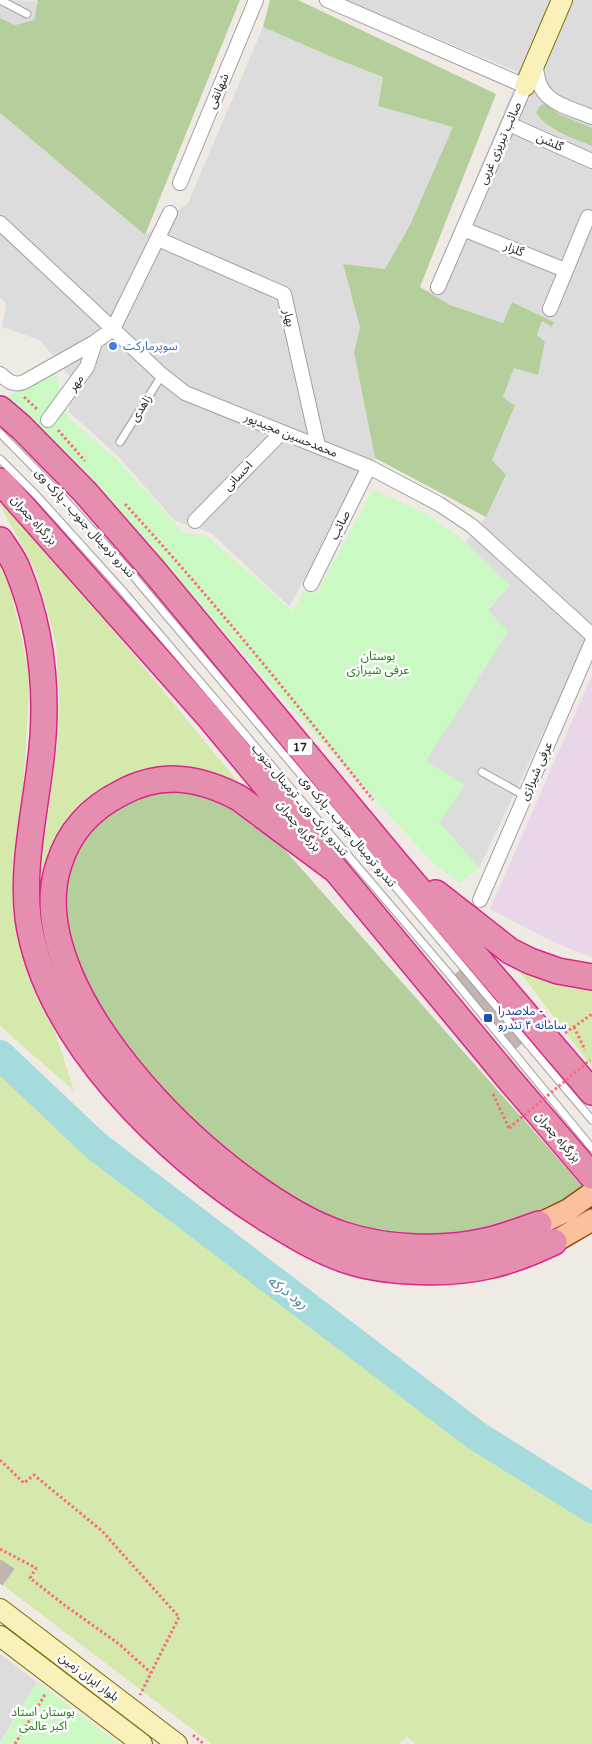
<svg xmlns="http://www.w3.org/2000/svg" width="592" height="1744" font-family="'Varela Round','Noto Sans Arabic',sans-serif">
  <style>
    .residential { fill: #dddcdc }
    .industrial { fill: #e9d7e9 }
    .grass { fill: #d6e9ac }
    .forest { fill: #b4cf9b }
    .park { fill: #caf9c3 }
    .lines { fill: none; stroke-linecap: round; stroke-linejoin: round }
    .river { stroke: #a6dbdd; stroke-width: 30 }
    .building { fill: #c0b5b2; stroke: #c1aea8 }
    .lane-casing { stroke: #a0a0a0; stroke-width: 9 }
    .street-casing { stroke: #a0a0a0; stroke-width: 16 }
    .secondary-casing { stroke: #766c06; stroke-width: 22 }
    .primary-casing { stroke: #994802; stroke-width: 24 }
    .highway-casing { stroke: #d92788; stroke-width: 28 }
    .path { stroke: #f86e7b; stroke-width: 3; stroke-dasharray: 2.5 2.5; stroke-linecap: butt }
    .lane { stroke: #fff; stroke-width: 7 }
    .street { stroke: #fff; stroke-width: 14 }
    .secondary { stroke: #f9f0ba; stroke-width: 20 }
    .primary { stroke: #fbc19f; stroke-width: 21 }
    .highway { stroke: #e68eb0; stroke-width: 25 }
    .path-bridge { stroke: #f86e7b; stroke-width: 3; stroke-dasharray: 2.5 2.5; stroke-linecap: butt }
    .shop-dot { fill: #3f7fe0; stroke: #fff; stroke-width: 2 }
    .transit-dot { fill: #1a4fb4; stroke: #fff; stroke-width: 2 }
    .labels { text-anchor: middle; stroke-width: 5; stroke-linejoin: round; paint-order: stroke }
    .shield { fill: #fff; stroke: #626262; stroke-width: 1 }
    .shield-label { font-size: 11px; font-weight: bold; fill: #1f1f1f }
    .street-label { font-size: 12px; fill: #1f1f1f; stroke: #fff }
    .shop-label { font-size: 12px; fill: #366cbe; stroke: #fff; text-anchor: start }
    .park-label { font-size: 12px; fill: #1a7d0d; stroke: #fff }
    .transit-label { font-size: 12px; fill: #164399; stroke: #fff; text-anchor: start }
    .water-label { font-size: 14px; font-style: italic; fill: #437e96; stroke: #fff }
  </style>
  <rect width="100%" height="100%" fill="#f0eae5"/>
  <path class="residential" d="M 0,0 L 38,1 L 34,20 L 15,25 L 0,18 Z
    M 346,0 L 592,0 L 592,625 L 576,664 L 479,868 L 439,822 L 425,761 L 508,632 L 488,610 L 510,585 L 465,542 L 486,517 L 506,476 L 492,460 L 515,407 L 503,397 L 514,368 L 538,375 L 545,342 L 537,335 L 542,321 L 552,326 L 554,322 L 512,302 L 503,323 L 450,305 L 428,292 L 520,73 Z
    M 263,27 L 339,60 L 383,77 L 378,106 L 454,127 L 410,225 L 385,269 L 343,265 L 360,329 L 354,352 L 375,458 L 289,606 L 211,533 L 175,521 L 117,455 L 69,412 L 70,377 L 40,340 L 2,327 L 6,303 L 0,298 L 0,113 L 145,235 L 188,203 Z
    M 0,1654 L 37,1682 L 0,1742 Z"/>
  <path class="industrial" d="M 592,675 L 592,957 L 555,943 L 490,909 Z"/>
  <path class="grass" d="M 0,503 L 42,543 L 243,788 L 50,864 L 42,897 L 41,862 L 58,741 L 59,695 L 56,645 L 46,606 L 34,568 L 0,505 Z
    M 0,560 L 6,568 L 30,676 L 16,908 L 74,1091 L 0,1026 Z
    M 516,967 L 592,985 L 592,1067 Z
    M 0,1052 L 248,1255 L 513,1451 L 592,1507 L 592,1744 L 416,1744 L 407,1737 L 398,1744 L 212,1744 L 0,1583 Z"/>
  <path class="forest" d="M 36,0 L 240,0 L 145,235 L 0,113 L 0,18 L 15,25 L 34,20 L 38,1 Z
    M 270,0 L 298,0 L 496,94 L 420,287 L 450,305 L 503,323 L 512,302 L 554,322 L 552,327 L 542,321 L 537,335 L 545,342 L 538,375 L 514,368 L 503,397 L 515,406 L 492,460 L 506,475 L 486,517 L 375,458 L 354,352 L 360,328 L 343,264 L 385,269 L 410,225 L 453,127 L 378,106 L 383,77 L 339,60 L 263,27 Z
    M 544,104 L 559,114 L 592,128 L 592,146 C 573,138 549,131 536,113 L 540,106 Z
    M 162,788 L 217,795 L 268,831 L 586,1190 L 542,1215 L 457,1238 L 373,1235 L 281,1197 L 167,1097 L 91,998 L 63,921 L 71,856 L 102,814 Z"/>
  <path class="park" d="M 55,373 L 68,417 L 118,461 L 183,532 L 207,536 L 292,611 L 305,590 L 316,594 L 373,490 L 427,514 L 465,542 L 510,585 L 488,610 L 508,632 L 426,761 L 466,785 L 439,822 L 479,868 L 460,883 L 433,863 L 267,681 L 87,475 L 7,397 Z
    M 37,1682 L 119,1744 L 0,1744 Z"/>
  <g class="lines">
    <path class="river" d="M 0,1055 L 95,1145 L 477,1436 L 592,1508"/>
  </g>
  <path class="building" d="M 462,969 L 523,1042 L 514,1050 L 453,976 Z
    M 1,1560 L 14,1569 L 2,1585 L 0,1583 Z"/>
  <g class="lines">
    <defs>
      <path id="lane" d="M 0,0 L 27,14
        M 0,433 L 55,489 L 124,565 L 592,1120
        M 120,442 L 162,375
        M 0,459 L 37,496 L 121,589 L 449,974 L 592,1148
        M 482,772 L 525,796"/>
      <path id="street" d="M 327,0 L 525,86 L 438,287
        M 536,65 C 537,103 563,105 592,117
        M 509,124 L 592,161
        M 180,183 L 256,0
        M 0,223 L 162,375 L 185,393 L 369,467 L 439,504 L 472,526 L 592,635
        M 463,229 L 565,270
        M 158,239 L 284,294 L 318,446
        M 550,309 L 588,217
        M 0,374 C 8,381 13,386 24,382 L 95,342 L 113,329 L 170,213
        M 48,420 L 87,367 L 95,342
        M 195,521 L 282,432
        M 311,584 L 369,467
        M 480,900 L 592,642"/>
      <path id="secondary" d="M 525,86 L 562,0
        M 0,1609 L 177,1744
        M 0,1636 L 142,1744"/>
      <path id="primary" d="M 539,1224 L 568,1210 L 592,1193
        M 554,1242 L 592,1220"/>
      <path id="highway" d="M 0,409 L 21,427 L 85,492 L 153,570 L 396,863 L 592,1092
        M 0,481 L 210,718 L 509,1079 L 592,1176
        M 0,540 C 6,549 13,558 17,568 C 43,631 49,699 40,766 C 34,816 22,868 28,918 C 45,1040 166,1155 265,1218 C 293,1235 321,1253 352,1262 C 389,1273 450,1275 488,1266 C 511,1261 533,1252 554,1242
        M 333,868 L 239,798 C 199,777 162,771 121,793 C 91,808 69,832 59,864 C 15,995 231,1199 344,1235 C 387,1249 442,1251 486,1241 C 504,1237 522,1230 539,1224
        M 436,893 L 510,951 L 530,961 L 558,971 L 592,977"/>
    </defs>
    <use href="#lane" class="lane-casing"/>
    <use href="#street" class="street-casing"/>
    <use href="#secondary" class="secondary-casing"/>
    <use href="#primary" class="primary-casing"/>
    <use href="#highway" class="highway-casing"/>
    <path class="path" d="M 24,397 L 38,410
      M 58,430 L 85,461
      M 125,504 C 212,599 293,699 373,800
      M 574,1027 L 585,1050
      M 565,1033 L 592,1014
      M 493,1094 L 509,1128
      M 0,1460 L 24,1483 L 34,1475 L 102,1531 L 179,1617 L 140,1695
      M 0,1549 L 36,1568 L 30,1578 L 63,1604 L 119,1644 L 151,1673
      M 193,1735 L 204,1744
      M 15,1744 L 46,1693"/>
    <use href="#lane" class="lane"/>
    <use href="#street" class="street"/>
    <use href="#secondary" class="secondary"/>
    <use href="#primary" class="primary"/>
    <use href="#highway" class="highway"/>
    <path class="path-bridge" d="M 509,1128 L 590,1060"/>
  </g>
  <circle class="shop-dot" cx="113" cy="346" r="5"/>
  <rect class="transit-dot" x="483" y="1013" width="10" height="10" rx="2.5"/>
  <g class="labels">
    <rect class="shield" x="287.5" y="738.5" width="25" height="17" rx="4"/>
    <g class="shield-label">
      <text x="300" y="751">17</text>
    </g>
    <g class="street-label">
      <text transform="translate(218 91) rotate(-67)" y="4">شهانقی</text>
      <text transform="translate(550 142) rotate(24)" y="4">گلشن</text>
      <text transform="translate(500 143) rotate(-66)" y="4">صائب تبریزی غربی</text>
      <text transform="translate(514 249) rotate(22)" y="4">گلزار</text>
      <text transform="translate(289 318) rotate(77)" y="4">بهار</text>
      <text transform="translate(76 383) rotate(-54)" y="4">مهر</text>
      <text transform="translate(141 408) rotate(-58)" y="4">زاهدی</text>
      <text transform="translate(291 435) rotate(22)" y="4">محمدحسین مجیدپور</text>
      <text transform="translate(238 476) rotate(-46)" y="4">احسانی</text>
      <text transform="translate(34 520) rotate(48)" y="4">بزرگراه چمران</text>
      <text transform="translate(85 523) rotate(48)" y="4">تندرو ترمینال جنوب ـ پارک وی</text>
      <text transform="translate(340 525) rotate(-64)" y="4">صائب</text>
      <text transform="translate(536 771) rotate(-66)" y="4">عرفی شیرازی</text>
      <text transform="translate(300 800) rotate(50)" y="4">تندرو پارک وی ـ ترمینال جنوب</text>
      <text transform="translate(299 826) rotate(51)" y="4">بزرگراه چمران</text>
      <text transform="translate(348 831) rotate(50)" y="4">تندرو ترمینال جنوب ـ پارک وی</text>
      <text transform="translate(558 1137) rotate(49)" y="4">بزرگراه چمران</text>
      <text transform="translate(89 1677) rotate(37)" y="4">بلوار ایران زمین</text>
    </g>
    <g class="shop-label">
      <text x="123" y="350">سوپرمارکت</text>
    </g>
    <g class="park-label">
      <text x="378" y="660">بوستان<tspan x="378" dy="14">عرفی شیرازی</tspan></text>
      <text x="43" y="1716">بوستان استاد<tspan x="43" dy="14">اکبر عالمی</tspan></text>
    </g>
    <g class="transit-label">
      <text x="498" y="1015">ملاصدرا -<tspan x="498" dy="14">سامانه ۴ تندرو</tspan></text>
    </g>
    <g class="water-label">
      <text transform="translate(288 1292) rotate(37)" y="5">رود درکه</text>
    </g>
  </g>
</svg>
